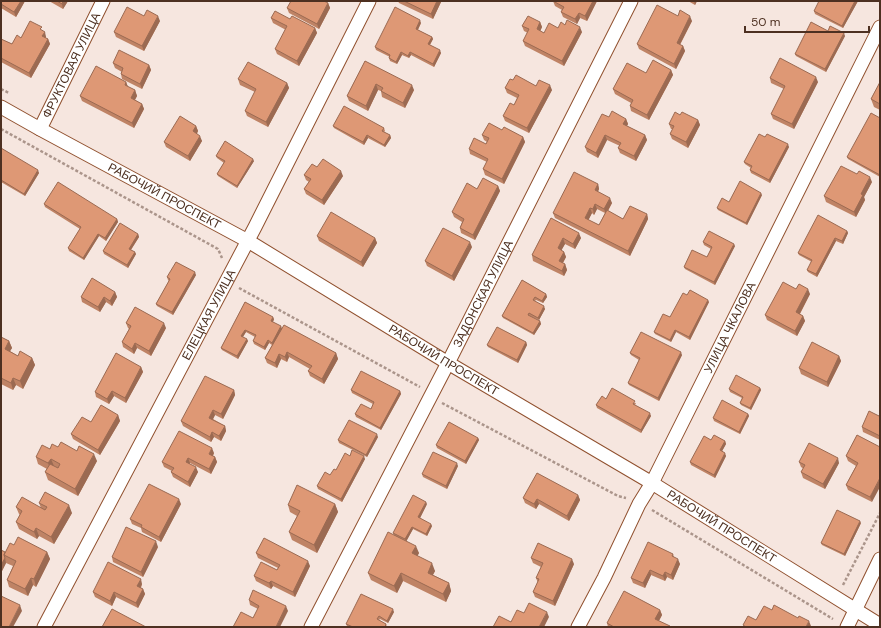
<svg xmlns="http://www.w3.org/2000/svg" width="881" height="628" font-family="'DM Sans',sans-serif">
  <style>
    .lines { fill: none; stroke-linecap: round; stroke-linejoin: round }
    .street-casing { stroke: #90502e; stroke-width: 15 }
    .path { stroke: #ab958b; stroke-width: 2.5; stroke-dasharray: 3 2; stroke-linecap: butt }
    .street { stroke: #fff; stroke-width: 13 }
    .wall { fill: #bf8365; fill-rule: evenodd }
    .shaded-wall { fill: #9b6a52 }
    .building { fill: #de9875; stroke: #9b6a52 }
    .labels { text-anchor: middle; stroke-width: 3; stroke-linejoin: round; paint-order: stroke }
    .street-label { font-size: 12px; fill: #4d3021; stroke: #f6e6df }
  </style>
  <rect width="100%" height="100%" fill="#f6e6df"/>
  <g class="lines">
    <defs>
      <g id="street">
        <path id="s1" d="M 1,107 L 40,129 L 248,241 L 448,363 L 652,483 L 880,625"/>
        <path id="s2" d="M 40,129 L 103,1"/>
        <path id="s3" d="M 44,627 L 255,227 L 369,1"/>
        <path id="s4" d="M 311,627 L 450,359 L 631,1"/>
        <path id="s5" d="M 578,627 L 604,578 L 639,504 L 652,483 L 880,27"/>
        <path d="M 847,627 L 880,559"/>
      </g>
    </defs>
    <use href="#street" class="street-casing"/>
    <path class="path" d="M 1,89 L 9,93
      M 1,129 L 218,249 L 222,258
      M 239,288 L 420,387
      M 442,403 L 618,496 L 626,498
      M 652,510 L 833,619
      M 843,585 L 880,513"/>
    <use href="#street" class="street"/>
  </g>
  <path class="wall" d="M 1,1 L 25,1 L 16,17 L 1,8 Z
    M 49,1 L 68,1 L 63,9 Z
    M 398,1 L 441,1 L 441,2 L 433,19 L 399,3 Z
    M 553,1 L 597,1 L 587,21 L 580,18 L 577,24 L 563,17 L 561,12 L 562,10 L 555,6 Z
    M 688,1 L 697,1 L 695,5 Z
    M 858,1 L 843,28 L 815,14 L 814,11 Z
    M 328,3 L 330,8 L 319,29 L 289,13 L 287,8 Z
    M 144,16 L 160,21 L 144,51 L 116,37 L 114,32 Z
    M 678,16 L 692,21 L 680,45 L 683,46 L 685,51 L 676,69 L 639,49 L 637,44 Z
    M 271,18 L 290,19 L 315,28 L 317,33 L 299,66 L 277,54 L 275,49 L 286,30 L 273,23 Z
    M 540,22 L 542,27 L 540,31 L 544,33 L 558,28 L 582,32 L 564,66 L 525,46 L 523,41 L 528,33 L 524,31 L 522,26 Z
    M 421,23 L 418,30 L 432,37 L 433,39 L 430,45 L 441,53 L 434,67 L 411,55 L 409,58 L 402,55 L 397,64 L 390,61 L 389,58 L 390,57 L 376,50 L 375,47 Z
    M 43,31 L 46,37 L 46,38 L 48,39 L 50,44 L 31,78 L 1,62 L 1,39 L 12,44 L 21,38 Z
    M 828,31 L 845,36 L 826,72 L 796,56 L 795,54 Z
    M 365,61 L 414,90 L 405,108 L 382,97 L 381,91 L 378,90 L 368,111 L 349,101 L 347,96 Z
    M 113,63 L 149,65 L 151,70 L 142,89 L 122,79 L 121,74 L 122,72 L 115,68 Z
    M 671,70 L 673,75 L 649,120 L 631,111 L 630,106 L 631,103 L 615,94 L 613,89 L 646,73 Z
    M 770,78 L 818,82 L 794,129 L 773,119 L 771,114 L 784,89 L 771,83 Z
    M 238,79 L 287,83 L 289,88 L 268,127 L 247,116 L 245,111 L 255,92 L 240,85 Z
    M 513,80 L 552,90 L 529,133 L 505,121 L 503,116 L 514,105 L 517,98 L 507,93 L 505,88 Z
    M 126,82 L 128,87 L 135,90 L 137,96 L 135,100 L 142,104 L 144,109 L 134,128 L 82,101 L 80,96 Z
    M 880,82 L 880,110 L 874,107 L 871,99 Z
    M 680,115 L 698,120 L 700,125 L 688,148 L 672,139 L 670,134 L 673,129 L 671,129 L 669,124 Z
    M 609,117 L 626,119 L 628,124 L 627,126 L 645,135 L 647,140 L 636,161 L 620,153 L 618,148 L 620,146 L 607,140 L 598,158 L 587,152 L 585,147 Z
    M 880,118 L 880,177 L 848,159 L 847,157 Z
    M 196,126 L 198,131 L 197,134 L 202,141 L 190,161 L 166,147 L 164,142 Z
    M 333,126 L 384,128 L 385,131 L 384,132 L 390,135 L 391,138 L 385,147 L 368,138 L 364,145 L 334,128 Z
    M 502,130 L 523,137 L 525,142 L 504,184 L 485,175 L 483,169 L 487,162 L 470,154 L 469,149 L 486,144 L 487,142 L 484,140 L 482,135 Z
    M 765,137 L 789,147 L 770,183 L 751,173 L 750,170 L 751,168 L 745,164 L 744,162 Z
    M 1,148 L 39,173 L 25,196 L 1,182 Z
    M 216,156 L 254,161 L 237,188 L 218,176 L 217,174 L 224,163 L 217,158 Z
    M 317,167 L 343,176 L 324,205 L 306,194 L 304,189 L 309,182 L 306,180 L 304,175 Z
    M 872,182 L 864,197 L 865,200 L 856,217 L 826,202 L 824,196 Z
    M 598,184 L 599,189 L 598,192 L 612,203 L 608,211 L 623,219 L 647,214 L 648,219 L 630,256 L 555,218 L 553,213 ZM 597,209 L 605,213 L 599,225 L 588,220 L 592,213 L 594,215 Z
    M 498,186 L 500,191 L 475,240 L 461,233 L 460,228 L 462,222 L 454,217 L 452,212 L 477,189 Z
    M 762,195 L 747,225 L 718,210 L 717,208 L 729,202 Z
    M 44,204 L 117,219 L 118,222 L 106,241 L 99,236 L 84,260 L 69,251 L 68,248 L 80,229 L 45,207 Z
    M 551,218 L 581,238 L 575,249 L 565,244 L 561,250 L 564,252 L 566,257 L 563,263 L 565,264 L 567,270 L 564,276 L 533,261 L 532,255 Z
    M 847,231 L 848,233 L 843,244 L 836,241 L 817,277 L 808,272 L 807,270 L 812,262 L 799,255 L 798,253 Z
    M 138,234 L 139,237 L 131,250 L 136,254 L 128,268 L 104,254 L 103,251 Z
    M 317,236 L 375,238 L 377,243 L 363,267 L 319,241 Z
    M 703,242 L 735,246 L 715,285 L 685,269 L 684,267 L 707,257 L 711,249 L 704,245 Z
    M 472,247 L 454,281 L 427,266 L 425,261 Z
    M 196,275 L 173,315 L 157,306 L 156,304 L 169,281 L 168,280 L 167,277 Z
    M 522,280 L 546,294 L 547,297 L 543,303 L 536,300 L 535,301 L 545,309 L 539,320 L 530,316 L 540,321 L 541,324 L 534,335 L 503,318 L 502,316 Z
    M 796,289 L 810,294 L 800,314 L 803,316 L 805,321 L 797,336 L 767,320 L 765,315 Z
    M 115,292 L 117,297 L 112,306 L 106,302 L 100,312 L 82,302 L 81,297 Z
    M 687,295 L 709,302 L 690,340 L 676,332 L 671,342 L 655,334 L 654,332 L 670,317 Z
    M 245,302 L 274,319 L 273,322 L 282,328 L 336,353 L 338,359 L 324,384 L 310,376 L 308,371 L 310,369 L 289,357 L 287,362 L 281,359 L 277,368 L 267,363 L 265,358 L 272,345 L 269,343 L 265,350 L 254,344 L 253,341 L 255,337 L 246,332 L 243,337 L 248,341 L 238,359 L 222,350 L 221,348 Z
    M 126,323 L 166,328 L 151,356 L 137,348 L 134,354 L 123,347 L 122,342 L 129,329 L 128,328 Z
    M 1,337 L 9,341 L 12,348 L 10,351 L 18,356 L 32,358 L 35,365 L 23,389 L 16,385 L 13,390 L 1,384 Z
    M 526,342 L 527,345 L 518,363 L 488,347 L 487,345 Z
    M 630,353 L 682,355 L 659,401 L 629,385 L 628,383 L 639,360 L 631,355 Z
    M 839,356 L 841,361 L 828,387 L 801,374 L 799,368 Z
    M 141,367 L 143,372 L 126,403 L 114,396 L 109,404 L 96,397 L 95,392 Z
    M 760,388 L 761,390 L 751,410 L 741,405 L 740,403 L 742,398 L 730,392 L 729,389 Z
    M 234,390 L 235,395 L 223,419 L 215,415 L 213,419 L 225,426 L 226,431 L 221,441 L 214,437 L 211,442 L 183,426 L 181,421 Z
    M 351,390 L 400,391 L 401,394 L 381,430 L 356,417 L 355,414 L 371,409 L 373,404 L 352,393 Z
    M 606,399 L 636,403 L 635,405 L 651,416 L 641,433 L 597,408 L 596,405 Z
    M 880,413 L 880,440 L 863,432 L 862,427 L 879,416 Z
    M 748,414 L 749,416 L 740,434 L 714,421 L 713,418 Z
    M 118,415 L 120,421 L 100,455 L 73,439 L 71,434 Z
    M 857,435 L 872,502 L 848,490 L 846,485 L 856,466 L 848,461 L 846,456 Z
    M 378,437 L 367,457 L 339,443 L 338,440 Z
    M 478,438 L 479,440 L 466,464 L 437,448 L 436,445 Z
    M 711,440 L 725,441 L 726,444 L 722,451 L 726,456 L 715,478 L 691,465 L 690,462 Z
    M 58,447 L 97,461 L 78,496 L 48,480 L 45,472 L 47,469 L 38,464 L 36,457 L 50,449 Z
    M 214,453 L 213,456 L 215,457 L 217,462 L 211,474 L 190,463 L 190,464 L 198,472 L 190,487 L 173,477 L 171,472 L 172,471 L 164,467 L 162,462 Z
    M 350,456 L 365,459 L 342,502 L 318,489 L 317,486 L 336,470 Z
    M 799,462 L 839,463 L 825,489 L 803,478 L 801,472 L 804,469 L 801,467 Z
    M 458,466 L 447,489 L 423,477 L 422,474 Z
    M 578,495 L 580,500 L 569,521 L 539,504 L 536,509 L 525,503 L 523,498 Z
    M 39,503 L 72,513 L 54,544 L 39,536 L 37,539 L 19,529 L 16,522 L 20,515 L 19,514 L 16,507 L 41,508 Z
    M 181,504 L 161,542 L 142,532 L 141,528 L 132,524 L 130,519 Z
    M 335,504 L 338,512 L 317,553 L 292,540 L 289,532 L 297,516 L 290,512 L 288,505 Z
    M 427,504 L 420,518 L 432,526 L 427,536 L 413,529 L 406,541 L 419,553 L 417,556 L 435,571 L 433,575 L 449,583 L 451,591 L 446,602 L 403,581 L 397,593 L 371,580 L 368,573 L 394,535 L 393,533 Z
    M 861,523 L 845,556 L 822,545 L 821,543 Z
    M 14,545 L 47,552 L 50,559 L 36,587 L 33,585 L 28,596 L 9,587 L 7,580 L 13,566 L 6,563 L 1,573 L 1,550 L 5,552 Z
    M 158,547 L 143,577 L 113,562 L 112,557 Z
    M 256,553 L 310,566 L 295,597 L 273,586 L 271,589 L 256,581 L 254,576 L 277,570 L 278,568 L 258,558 Z
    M 673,554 L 674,557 L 680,564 L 673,580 L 667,577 L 665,581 L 651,575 L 645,588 L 633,583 L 631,578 Z
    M 531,558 L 574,564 L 555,606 L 535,597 L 533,592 L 538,583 L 536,578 L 541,567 L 533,563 Z
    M 142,584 L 141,588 L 143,589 L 145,594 L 138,608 L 116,597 L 112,606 L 95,597 L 93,592 Z
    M 249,600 L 288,611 L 253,618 L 258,609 L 250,605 Z
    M 660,610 L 662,615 L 659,621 L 670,627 L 608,627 L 607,623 Z
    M 394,612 L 388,623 L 380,619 L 379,620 L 386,624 L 387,627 L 348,627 L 347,626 L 346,624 Z"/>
  <path class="shaded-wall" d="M 21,1 L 25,1 L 16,17 L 14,12 Z
    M 63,1 L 68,1 L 63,9 L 62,4 Z
    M 437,1 L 441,1 L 441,2 L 433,19 L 431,14 Z
    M 593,1 L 597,1 L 587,21 L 585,16 Z
    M 694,1 L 697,1 L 695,5 Z
    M 855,1 L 858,1 L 843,28 L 842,26 Z
    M 328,3 L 330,8 L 319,29 L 317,24 Z
    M 579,13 L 580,18 L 577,24 L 575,19 Z
    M 158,16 L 160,21 L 144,51 L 142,46 Z
    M 690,16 L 692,21 L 678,48 L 677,43 Z
    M 420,20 L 421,23 L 417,31 L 416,29 Z
    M 540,22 L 542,27 L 539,34 L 537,29 Z
    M 580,27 L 582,32 L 564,66 L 562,61 Z
    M 315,28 L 317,33 L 299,66 L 297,61 Z
    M 45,32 L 46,37 L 44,41 L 42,36 Z
    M 844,33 L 845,36 L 826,72 L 825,69 Z
    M 432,37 L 433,39 L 429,46 L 428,44 Z
    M 48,39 L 50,44 L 31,78 L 29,73 Z
    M 683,46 L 685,51 L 676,69 L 674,64 Z
    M 440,50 L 441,53 L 434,67 L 433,64 Z
    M 401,52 L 402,55 L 397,64 L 396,62 Z
    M 410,52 L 411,55 L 409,58 L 408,56 Z
    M 149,65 L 151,70 L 142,89 L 140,84 Z
    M 671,70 L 673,75 L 649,120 L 647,115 Z
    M 816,77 L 818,82 L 794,129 L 792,124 Z
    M 126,82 L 128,87 L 125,85 Z
    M 287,83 L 289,88 L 268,127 L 266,122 Z
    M 376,84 L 378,90 L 368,111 L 366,106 Z
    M 412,85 L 414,90 L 405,108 L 403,103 Z
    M 550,85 L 552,90 L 529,133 L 527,128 Z
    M 135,90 L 137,96 L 133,103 L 131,98 Z
    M 142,104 L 144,109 L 134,128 L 132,123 Z
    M 626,119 L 628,124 L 625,129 L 623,124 Z
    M 698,120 L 700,125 L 688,148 L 686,142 Z
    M 196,126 L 198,131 L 195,136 L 193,131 Z
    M 367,135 L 368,138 L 364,145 L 363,142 Z
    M 390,135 L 391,138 L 385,147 L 384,145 Z
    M 605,135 L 607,140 L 598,158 L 596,153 Z
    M 645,135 L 647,140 L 636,161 L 634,156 Z
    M 200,136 L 202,141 L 190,161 L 188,156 Z
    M 523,137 L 525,142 L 504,184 L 502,179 Z
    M 788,144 L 789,147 L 770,183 L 769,180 Z
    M 253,159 L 254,161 L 237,188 L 237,186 Z
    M 38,170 L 39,173 L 25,196 L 24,194 Z
    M 341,171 L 343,176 L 324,205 L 322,200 Z
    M 870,177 L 872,182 L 864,197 L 865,200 L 856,217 L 854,212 L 861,194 Z
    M 598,184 L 599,189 L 596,195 L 595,190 Z
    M 498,186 L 500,191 L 475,240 L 473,235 Z
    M 761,193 L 762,195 L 747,225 L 746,223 Z
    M 610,198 L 612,203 L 606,214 L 604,209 Z
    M 595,204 L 597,209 L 594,215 L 593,209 Z
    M 590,208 L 592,213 L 587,223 L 585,218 Z
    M 647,214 L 648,219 L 630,256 L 628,251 Z
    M 117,219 L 118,222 L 106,241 L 105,238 Z
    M 847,231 L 848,233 L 843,244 L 842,241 Z
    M 579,233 L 581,238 L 575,249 L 573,244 Z
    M 98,234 L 99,236 L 84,260 L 83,258 Z
    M 138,234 L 139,237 L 130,251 L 129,249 Z
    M 375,238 L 377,243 L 363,267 L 361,262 Z
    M 563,238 L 565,244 L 560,253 L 558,248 Z
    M 835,238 L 836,241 L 817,277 L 816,274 Z
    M 470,242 L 472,247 L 454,281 L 452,276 Z
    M 734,244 L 735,246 L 715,285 L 714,282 Z
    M 135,252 L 136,254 L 128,268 L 127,265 Z
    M 564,252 L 566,257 L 561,266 L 559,261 Z
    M 565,264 L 567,270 L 564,276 L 562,271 Z
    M 195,272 L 196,275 L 173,315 L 172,312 Z
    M 808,289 L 810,294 L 798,317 L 796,312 Z
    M 115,292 L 117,297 L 112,306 L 110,301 Z
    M 546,294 L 547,297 L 543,303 L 542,301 Z
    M 104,297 L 106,302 L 100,312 L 98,307 Z
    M 708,300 L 709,302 L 690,340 L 689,337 Z
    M 544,306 L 545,309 L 539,320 L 538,318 Z
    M 803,316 L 805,321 L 797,336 L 795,331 Z
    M 273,317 L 274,319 L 272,324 L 271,321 Z
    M 540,321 L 541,324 L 534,335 L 533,333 Z
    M 164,323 L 166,328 L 151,356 L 149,351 Z
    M 281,326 L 282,329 L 273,345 L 272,343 Z
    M 245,330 L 246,332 L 242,338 L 241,336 Z
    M 675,330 L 676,332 L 671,342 L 670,340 Z
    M 247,339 L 248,341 L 238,359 L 237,356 Z
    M 268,340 L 269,343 L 265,350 L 264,347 Z
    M 9,341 L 12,348 L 7,356 L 5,349 Z
    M 526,342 L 527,345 L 518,363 L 517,360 Z
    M 135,343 L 137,348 L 134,354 L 132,349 Z
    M 287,352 L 289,357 L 287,362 L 285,357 Z
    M 681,352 L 682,355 L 659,401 L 658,398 Z
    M 336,353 L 338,359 L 324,384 L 322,379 Z
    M 279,354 L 281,359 L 277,368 L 275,363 Z
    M 839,356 L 841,361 L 828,387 L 827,382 Z
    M 32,358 L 35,365 L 23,389 L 20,381 Z
    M 141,367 L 143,372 L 126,403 L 125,398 Z
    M 13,378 L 16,385 L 13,390 L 11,383 Z
    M 760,388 L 761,390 L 751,410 L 750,408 Z
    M 234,390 L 235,395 L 223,419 L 221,414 Z
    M 112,391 L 114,396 L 109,404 L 107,399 Z
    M 400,391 L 401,394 L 381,430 L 380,428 Z
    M 213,410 L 215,415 L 211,423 L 209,418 Z
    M 650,413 L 651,416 L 641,433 L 641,430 Z
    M 748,414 L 749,416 L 740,434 L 739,432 Z
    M 118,415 L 120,421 L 100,455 L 98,450 Z
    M 225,426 L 226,431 L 221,441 L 219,436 Z
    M 212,432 L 214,437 L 211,442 L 210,437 Z
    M 377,434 L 378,437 L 367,457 L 366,455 Z
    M 478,438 L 479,440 L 466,464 L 465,461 Z
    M 725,441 L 726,444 L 721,453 L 720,450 Z
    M 212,448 L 214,453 L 211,459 L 209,454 Z
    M 725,453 L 726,456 L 715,478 L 714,475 Z
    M 94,454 L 97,461 L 78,496 L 75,489 Z
    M 364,456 L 365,459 L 342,502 L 341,499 Z
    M 215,457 L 217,462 L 211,474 L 209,469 Z
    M 188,458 L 190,463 L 188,467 L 186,462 Z
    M 838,458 L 839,463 L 825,489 L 823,484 Z
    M 51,459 L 54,466 L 51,471 L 48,463 Z
    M 457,463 L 458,466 L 447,489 L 446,486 Z
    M 196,467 L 198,472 L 190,487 L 188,482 Z
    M 880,478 L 880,487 L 872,502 L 870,497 Z
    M 578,495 L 580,500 L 569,521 L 567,516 Z
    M 179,499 L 181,504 L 161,542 L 159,537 Z
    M 537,499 L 539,504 L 536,509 L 534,504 Z
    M 426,502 L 427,504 L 419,520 L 418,517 Z
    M 335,504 L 338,512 L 317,553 L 314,545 Z
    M 69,505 L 72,513 L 54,544 L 51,537 Z
    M 860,521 L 861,523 L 845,556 L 844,554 Z
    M 431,524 L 432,526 L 427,536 L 426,534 Z
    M 412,527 L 413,529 L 406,542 L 405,539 Z
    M 36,528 L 39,536 L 37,539 L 34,532 Z
    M 156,541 L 158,547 L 143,577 L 141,572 Z
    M 416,546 L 419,553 L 415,561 L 412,553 Z
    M 47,552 L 50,559 L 36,587 L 34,579 Z
    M 5,558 L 6,563 L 1,573 L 1,565 Z
    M 572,559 L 574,564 L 555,606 L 553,601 Z
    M 678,559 L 680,564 L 673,580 L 671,575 Z
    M 308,561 L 310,566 L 295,597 L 293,592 Z
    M 432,563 L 435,571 L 430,580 L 428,573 Z
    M 650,570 L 651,575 L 645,588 L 643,583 Z
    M 665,572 L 667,577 L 665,581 L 663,576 Z
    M 401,573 L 403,581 L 397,593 L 394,586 Z
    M 31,578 L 33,585 L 28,596 L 25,589 Z
    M 141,579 L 142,584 L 139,591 L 137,586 Z
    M 271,581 L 273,586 L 271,589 L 269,583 Z
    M 449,583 L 451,591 L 446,602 L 443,594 Z
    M 143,589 L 145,594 L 138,608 L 136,603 Z
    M 114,592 L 116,597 L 112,606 L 110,601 Z
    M 20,605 L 22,611 L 13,627 L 9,627 Z
    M 286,606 L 288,611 L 280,627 L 276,627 Z
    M 393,609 L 394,612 L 388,623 L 387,621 Z
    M 660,610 L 662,615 L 657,624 L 655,619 Z
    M 547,612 L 549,617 L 544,627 L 539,627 Z
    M 809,621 L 811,626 L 811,627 L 806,627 Z"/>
  <path class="building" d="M 1,1 L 21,1 L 14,12 L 1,4 Z
    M 57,1 L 63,1 L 62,4 Z
    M 291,1 L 324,1 L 328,3 L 317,24 L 287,8 Z
    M 404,1 L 437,1 L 431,14 Z
    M 553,1 L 593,1 L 585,16 L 579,13 L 575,19 L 561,12 L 564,7 Z
    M 819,1 L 855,1 L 842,26 L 814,11 Z
    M 657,5 L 678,16 L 680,10 L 690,16 L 677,43 L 683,46 L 674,64 L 637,44 Z
    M 127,7 L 144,16 L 147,10 L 158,16 L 142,46 L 114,32 Z
    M 395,7 L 420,20 L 416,29 L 432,37 L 428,44 L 440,50 L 433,64 L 410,52 L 408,56 L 401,52 L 396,62 L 389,58 L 390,55 L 375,47 Z
    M 275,11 L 290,19 L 292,16 L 315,28 L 297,61 L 275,49 L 287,26 L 271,18 Z
    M 528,16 L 540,22 L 537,29 L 544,33 L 549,23 L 558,28 L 561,22 L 565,25 L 567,20 L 580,27 L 562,61 L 523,41 L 529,29 L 522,26 Z
    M 30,21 L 42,27 L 40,29 L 45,32 L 42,36 L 48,39 L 29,73 L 1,58 L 1,39 L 12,44 L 17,35 L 21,38 Z
    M 811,22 L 828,31 L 830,26 L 844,33 L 825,69 L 795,54 Z
    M 119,50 L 149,65 L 140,84 L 121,74 L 123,68 L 113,63 Z
    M 780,58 L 816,77 L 792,124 L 771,114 L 785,86 L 770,78 Z
    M 653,60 L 671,70 L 647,115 L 630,106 L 633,100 L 613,89 L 627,63 L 646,73 Z
    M 365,61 L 412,85 L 403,103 L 381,91 L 383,88 L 376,84 L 366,106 L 347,96 Z
    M 248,62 L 287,83 L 266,122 L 245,111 L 256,89 L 238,79 Z
    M 96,66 L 126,82 L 125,85 L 135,90 L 131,98 L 142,104 L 132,123 L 80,96 Z
    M 516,75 L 536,86 L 539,80 L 550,85 L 527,128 L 503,116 L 510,103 L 514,105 L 519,95 L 505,88 L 510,79 L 513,80 Z
    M 880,82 L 880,104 L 871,99 Z
    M 344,106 L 384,128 L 382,131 L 390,135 L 384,145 L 367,135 L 363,142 L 333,126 Z
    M 612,111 L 626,119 L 623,124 L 645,135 L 634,156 L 618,148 L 621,143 L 605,135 L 596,153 L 585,147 L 602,114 L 609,117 Z
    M 675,112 L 680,115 L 682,112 L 698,120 L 686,142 L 670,134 L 674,126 L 669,124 Z
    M 871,113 L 880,118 L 880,175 L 847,157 Z
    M 180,116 L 196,126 L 193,131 L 200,136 L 188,156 L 164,142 Z
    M 489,123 L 502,130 L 504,127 L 523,137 L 502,179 L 483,169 L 488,159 L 469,149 L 474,138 L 486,144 L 489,138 L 482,135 Z
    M 759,134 L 765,137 L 767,134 L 788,144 L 769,180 L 750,170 L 752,166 L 744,162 Z
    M 225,141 L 253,159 L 237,186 L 217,174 L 225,161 L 216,156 Z
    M 1,148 L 38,170 L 24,194 L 1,180 Z
    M 323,159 L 341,171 L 322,200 L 304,189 L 311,179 L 304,175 L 312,164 L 317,167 Z
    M 841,166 L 857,174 L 859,171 L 870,177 L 861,194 L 863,195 L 854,212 L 824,196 Z
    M 574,172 L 598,184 L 595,190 L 610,198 L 604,209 L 595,204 L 593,209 L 590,208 L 585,218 L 599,225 L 607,210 L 623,219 L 630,206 L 647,214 L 628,251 L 553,213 Z
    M 483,178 L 498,186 L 473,235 L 460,228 L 464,219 L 452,212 L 467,183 L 477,189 Z
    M 740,181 L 761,193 L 746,223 L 717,208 L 722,198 L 729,202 Z
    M 58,182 L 117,219 L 105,238 L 98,234 L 83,258 L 68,248 L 81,227 L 44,204 Z
    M 331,212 L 375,238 L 361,262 L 317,236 Z
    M 818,215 L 847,231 L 842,241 L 835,238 L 816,274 L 807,270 L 812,260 L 798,253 Z
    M 551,218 L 579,233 L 573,244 L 563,238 L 558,248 L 564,252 L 559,261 L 565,264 L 562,271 L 532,255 Z
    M 120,223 L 138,234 L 129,249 L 135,252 L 127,265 L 103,251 Z
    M 443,228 L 470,242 L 452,276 L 425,261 Z
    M 709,231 L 734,244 L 714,282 L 684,267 L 692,250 L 707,257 L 712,247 L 703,242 Z
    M 176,262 L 195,272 L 172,312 L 156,304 L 170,279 L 167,277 Z
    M 92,278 L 115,292 L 110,301 L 104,297 L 98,307 L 81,297 Z
    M 522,280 L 546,294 L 542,301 L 535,297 L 533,300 L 544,306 L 538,318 L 529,313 L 528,315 L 540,321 L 533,333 L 502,316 Z
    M 783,282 L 796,289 L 799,284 L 808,289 L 796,312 L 803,316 L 795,331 L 765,315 Z
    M 690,290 L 708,300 L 689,337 L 675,330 L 670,340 L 654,332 L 663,314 L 670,317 L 683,293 L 687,295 Z
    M 245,302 L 273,317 L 271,321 L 281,326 L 272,343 L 268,340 L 264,347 L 253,341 L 256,335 L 245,330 L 241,336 L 247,339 L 237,356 L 221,348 Z
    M 135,307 L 164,323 L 149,351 L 135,343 L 132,349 L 122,342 L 131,326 L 126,323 Z
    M 284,325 L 336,353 L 322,379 L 308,371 L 312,366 L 287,352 L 285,357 L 279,354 L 275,363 L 265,358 Z
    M 497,327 L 526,342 L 517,360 L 487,345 Z
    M 641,332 L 681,352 L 658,398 L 628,383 L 640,358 L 630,353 Z
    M 1,337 L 9,341 L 5,349 L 18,356 L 20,351 L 32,358 L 20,381 L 13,378 L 11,383 L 1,378 Z
    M 812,342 L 839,356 L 827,382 L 799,368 Z
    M 116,353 L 141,367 L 125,398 L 112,391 L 107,399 L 95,392 Z
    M 361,371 L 400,391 L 380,428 L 355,414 L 361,404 L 371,409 L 374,402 L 351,390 Z
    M 736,375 L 760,388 L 750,408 L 740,403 L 743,397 L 729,389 Z
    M 205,376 L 234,390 L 221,414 L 213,410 L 209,418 L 225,426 L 219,436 L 212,432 L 210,437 L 181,421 Z
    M 612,388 L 635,401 L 633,404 L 650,413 L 641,430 L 596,405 L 602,396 L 606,399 Z
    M 722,400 L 748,414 L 739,432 L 713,418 Z
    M 101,405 L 118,415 L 98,450 L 71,434 L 82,417 L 91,422 Z
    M 869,411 L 879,416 L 880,413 L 880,436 L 862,427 Z
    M 349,420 L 377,434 L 366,455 L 338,440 Z
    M 449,422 L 478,438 L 465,461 L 436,445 Z
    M 179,431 L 212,448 L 209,454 L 215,457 L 209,469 L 188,458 L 186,462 L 196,467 L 188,482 L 171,472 L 174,468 L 162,462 Z
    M 714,435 L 725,441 L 720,450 L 725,453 L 714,475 L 690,462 L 704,436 L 711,440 Z
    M 857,435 L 880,447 L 880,478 L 870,497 L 846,485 L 858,463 L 846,456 Z
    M 61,442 L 77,451 L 79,446 L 94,454 L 75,489 L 45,472 L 50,464 L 58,468 L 60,464 L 51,459 L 48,463 L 36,457 L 42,445 L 50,449 L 52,444 L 58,447 Z
    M 809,443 L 838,458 L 823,484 L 801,472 L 805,465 L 799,462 Z
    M 352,450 L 364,456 L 341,499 L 317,486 L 325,472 L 330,475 L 334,469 L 336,470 L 345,453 L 350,456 Z
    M 433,452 L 457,463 L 446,486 L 422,474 Z
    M 537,473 L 578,495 L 567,516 L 537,499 L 534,504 L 523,498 Z
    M 149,484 L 179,499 L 159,537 L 141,527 L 142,525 L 130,519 Z
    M 297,485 L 335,504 L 314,545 L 289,532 L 300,511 L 288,505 Z
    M 45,492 L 69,505 L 51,537 L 36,528 L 34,532 L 16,522 L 22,511 L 16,507 L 22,497 L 45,510 L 47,507 L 39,503 Z
    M 413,495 L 426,502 L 418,517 L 431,524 L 426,534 L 412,527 L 405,539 L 393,533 Z
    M 837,510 L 860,521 L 844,554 L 821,543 Z
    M 126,527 L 156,541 L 141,572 L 112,557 Z
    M 388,532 L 416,546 L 412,553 L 432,563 L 428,573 L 449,583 L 443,594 L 401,573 L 394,586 L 368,573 Z
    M 18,537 L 47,552 L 34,579 L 31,578 L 25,589 L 7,580 L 16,561 L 4,555 L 10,543 L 14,545 Z
    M 264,538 L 308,561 L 293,592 L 271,581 L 269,583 L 254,576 L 261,562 L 277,570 L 280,565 L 256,553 Z
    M 648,542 L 673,554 L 672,556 L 678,559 L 671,575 L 665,572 L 663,576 L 650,570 L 643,583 L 631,578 Z
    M 538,543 L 572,559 L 553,601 L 533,592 L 539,579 L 536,578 L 543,563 L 531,558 Z
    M 1,550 L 5,552 L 4,555 L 5,558 L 1,565 Z
    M 108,562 L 141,579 L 137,586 L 143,589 L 136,603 L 114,592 L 110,601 L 93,592 Z
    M 253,590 L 286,606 L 276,627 L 233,627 L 241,612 L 253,618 L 259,606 L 249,600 Z
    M 624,591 L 660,610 L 655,619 L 670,626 L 669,627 L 614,627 L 607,623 Z
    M 361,594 L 393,609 L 387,621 L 379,616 L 377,619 L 386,624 L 385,627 L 353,627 L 346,624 Z
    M 1,596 L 20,605 L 9,627 L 1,627 Z
    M 529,603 L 547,612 L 539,627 L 493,627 L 499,616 L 511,622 L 517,610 L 524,613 Z
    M 774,605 L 798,618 L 799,616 L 809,621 L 806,627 L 746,627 L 743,625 L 748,616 L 756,620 L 764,606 L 772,610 Z
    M 112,609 L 146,627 L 102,627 Z"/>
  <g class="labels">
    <g class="street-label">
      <text dy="4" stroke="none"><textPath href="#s2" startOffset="71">ФРУКТОВАЯ УЛИЦА</textPath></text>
      <text dy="4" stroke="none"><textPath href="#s1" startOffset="186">РАБОЧИЙ ПРОСПЕКТ</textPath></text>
      <text dy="4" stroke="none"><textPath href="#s4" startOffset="375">ЗАДОНСКАЯ УЛИЦА</textPath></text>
      <text dy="4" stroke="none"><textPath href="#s3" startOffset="353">ЕЛЕЦКАЯ УЛИЦА</textPath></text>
      <text dy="4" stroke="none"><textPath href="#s5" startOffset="336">УЛИЦА ЧКАЛОВА</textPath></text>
      <text dy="4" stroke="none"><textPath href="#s1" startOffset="510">РАБОЧИЙ ПРОСПЕКТ</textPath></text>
      <text dy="4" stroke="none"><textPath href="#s1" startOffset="834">РАБОЧИЙ ПРОСПЕКТ</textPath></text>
    </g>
  </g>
  <rect width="881" height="628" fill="none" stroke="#4d3021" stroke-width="4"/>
  <path d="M745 26v6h124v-6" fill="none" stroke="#4d3021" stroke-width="2"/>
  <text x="751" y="26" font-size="12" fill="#4d3021" stroke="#f6e6df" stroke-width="3" paint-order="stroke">50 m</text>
</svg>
